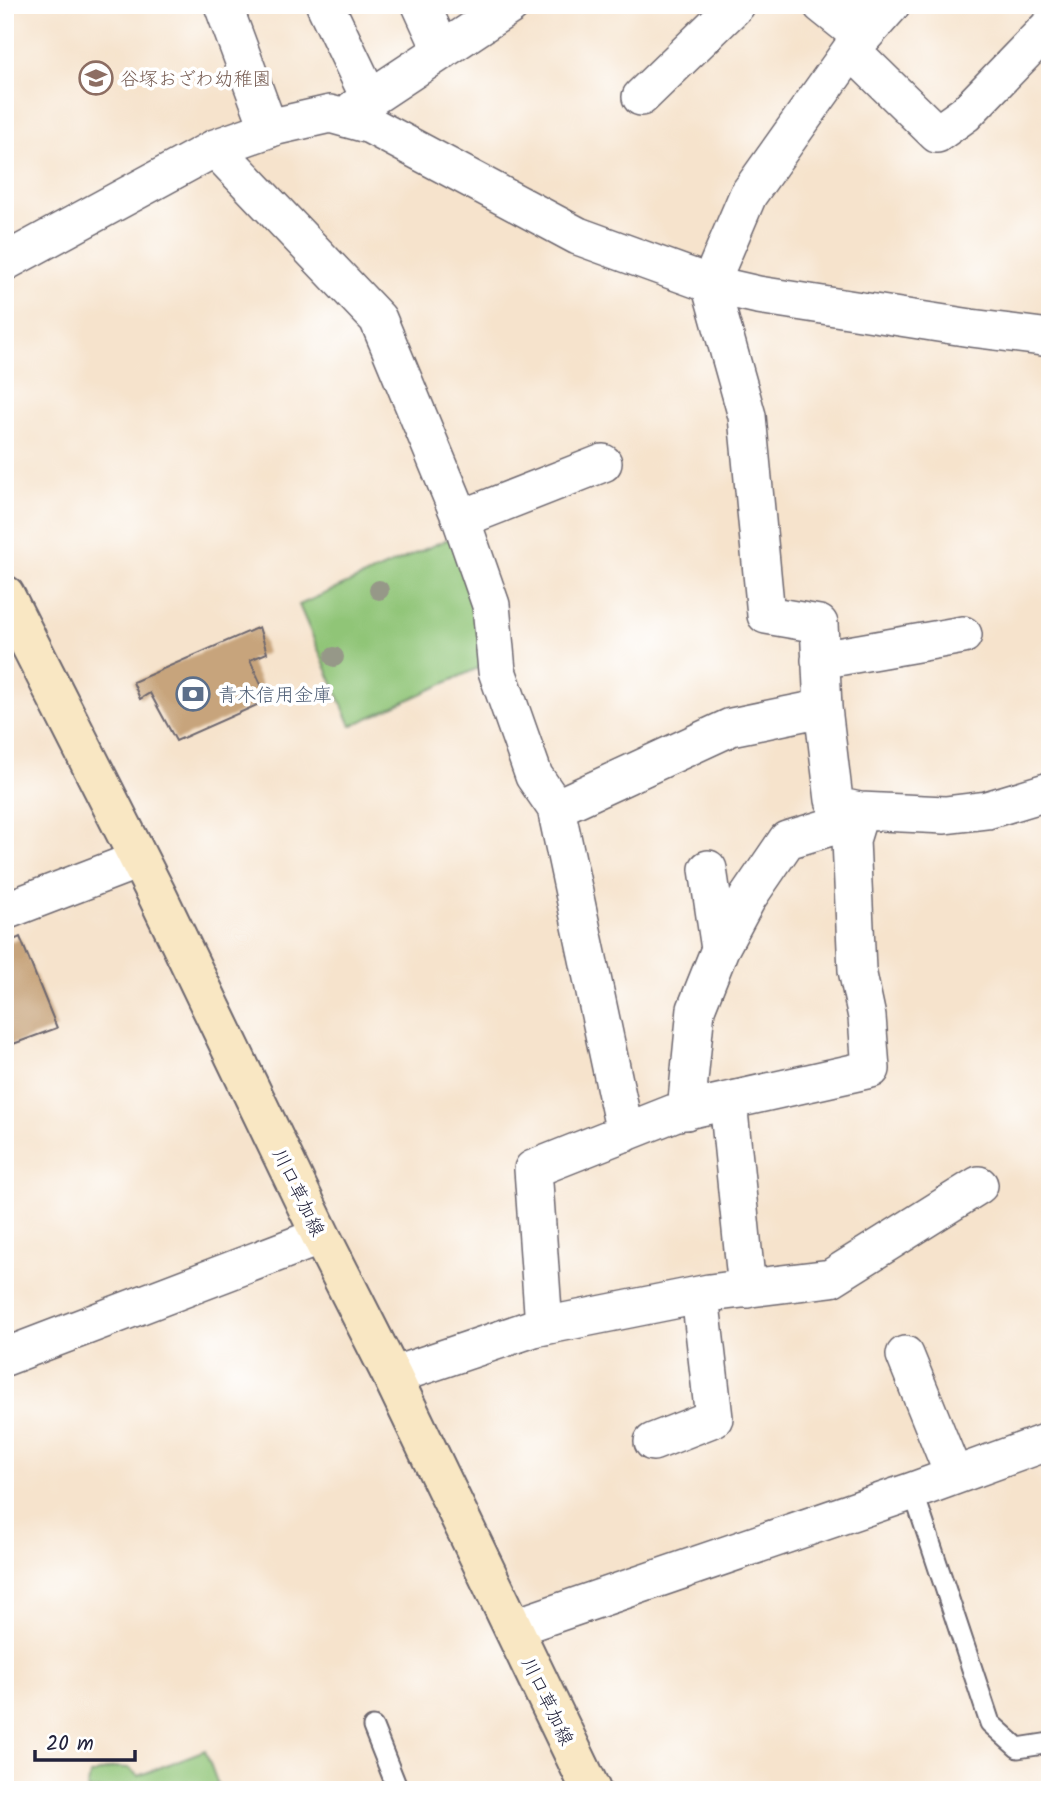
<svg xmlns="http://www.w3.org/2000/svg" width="1055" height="1795" font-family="Kalam,'Klee One',sans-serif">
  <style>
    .green { fill: #90c577; stroke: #597459; stroke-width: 2 }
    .building { fill: #c7a47b }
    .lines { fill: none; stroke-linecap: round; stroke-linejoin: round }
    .lane-casing { stroke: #6c666e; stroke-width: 23 }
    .street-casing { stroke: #6c666e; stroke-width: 40 }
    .secondary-casing { stroke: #6c666e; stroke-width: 42 }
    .lane { stroke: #fff; stroke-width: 19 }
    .street { stroke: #fff; stroke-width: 37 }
    .secondary { stroke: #f9e7c3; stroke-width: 38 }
    .tree { fill: #969888 }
    .labels { text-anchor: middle; stroke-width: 7; stroke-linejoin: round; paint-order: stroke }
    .education-label { font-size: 19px; fill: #785e54; stroke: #fff; text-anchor: start }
    .service-label { font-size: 19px; fill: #4e5e75; stroke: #fff; text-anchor: start }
    .street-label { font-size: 19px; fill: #22223b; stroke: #fff }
  </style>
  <rect width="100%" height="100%" fill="#fff"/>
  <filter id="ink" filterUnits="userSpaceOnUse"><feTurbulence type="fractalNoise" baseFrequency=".0143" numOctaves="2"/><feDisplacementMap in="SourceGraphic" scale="14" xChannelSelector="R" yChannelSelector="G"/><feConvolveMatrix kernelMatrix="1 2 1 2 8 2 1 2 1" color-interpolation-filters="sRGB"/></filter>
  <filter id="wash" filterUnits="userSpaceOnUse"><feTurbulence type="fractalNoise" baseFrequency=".00686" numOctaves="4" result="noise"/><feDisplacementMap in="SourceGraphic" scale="28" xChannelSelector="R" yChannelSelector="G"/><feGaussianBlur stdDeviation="1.57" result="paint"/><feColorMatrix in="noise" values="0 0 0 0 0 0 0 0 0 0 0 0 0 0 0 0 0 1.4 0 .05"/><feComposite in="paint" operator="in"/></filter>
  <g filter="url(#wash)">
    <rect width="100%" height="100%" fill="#f6e3cc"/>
    <path class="green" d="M 457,535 L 485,665 L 351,726 L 299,605 Z
      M 205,1750 L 220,1790 L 87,1790 L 90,1775 L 115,1767 L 129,1768 L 138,1776 Z"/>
    <g id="blocks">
      <path class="building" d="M 259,627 L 267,653 L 250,660 L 268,700 L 176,741 L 150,693 L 140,699 L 133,682 Z
        M 20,937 L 57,1028 L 5,1047 L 5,944 Z"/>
    </g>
  </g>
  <g filter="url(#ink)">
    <use href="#blocks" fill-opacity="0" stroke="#6c666e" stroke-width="2"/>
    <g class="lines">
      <defs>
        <path id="lane" d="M 913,1491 L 990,1723 L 1018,1748 L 1050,1743
          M 373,1727 L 398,1790"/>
        <path id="street" d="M 223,5 L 269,129
          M 325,5 L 370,99
          M 421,5 L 442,51
          M 822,5 L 862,37
          M 891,5 L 851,50 L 748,195 L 710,284 L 747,416 L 766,615 L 819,624 L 823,708 L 834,800 L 840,807 L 860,811 L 945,815 L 987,810 L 1050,791
          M 851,50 L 937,134 L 965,114 L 1050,26
          M 641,97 L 736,5
          M 348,119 L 354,109 L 511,5
          M 215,148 L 378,319 L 461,519 L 491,605 L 497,671 L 534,776 L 556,808
          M 5,262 L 215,148 L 277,126 L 330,114 L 370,125 L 578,236 L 710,284 L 758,295 L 971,328 L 1050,338
          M 461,519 L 603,463
          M 820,660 L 963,635
          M 5,911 L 138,860
          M 720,949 L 748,897 L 787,840 L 827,828 L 860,811
          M 728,1101 L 747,1289
          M 686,1111 L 696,1009 L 720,949 L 708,869
          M 625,1133 L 556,808 L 731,727 L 823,708
          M 544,1326 L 533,1169 L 674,1113 L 871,1069 L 867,1017 L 857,970 L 851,840 L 860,811
          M 905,1355 L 954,1476
          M 5,1357 L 321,1236
          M 392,1376 L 534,1328 L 709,1293 L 831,1278 L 979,1185
          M 653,1442 L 714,1418 L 700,1295
          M 513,1628 L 913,1491 L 1050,1441"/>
        <path id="secondary" d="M 5,595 L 158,897 L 321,1236 L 392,1376 L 591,1790"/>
      </defs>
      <use href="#lane" class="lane-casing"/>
      <use href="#street" class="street-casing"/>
      <use href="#secondary" class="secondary-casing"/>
      <use href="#lane" class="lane"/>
      <use href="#street" class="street"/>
      <use href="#secondary" class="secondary"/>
    </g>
    <g class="tree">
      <circle cx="379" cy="590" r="10"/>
      <circle cx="334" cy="657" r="10"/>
    </g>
  </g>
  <defs>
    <symbol id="school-ring" viewBox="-11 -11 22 22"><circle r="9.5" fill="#fff" stroke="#8d6e63" stroke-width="1.5"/><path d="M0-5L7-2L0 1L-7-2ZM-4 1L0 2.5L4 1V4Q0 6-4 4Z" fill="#8d6e63"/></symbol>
    <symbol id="bank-ring" viewBox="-11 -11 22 22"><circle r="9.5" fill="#fff" stroke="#5c6f8a" stroke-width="1.5"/><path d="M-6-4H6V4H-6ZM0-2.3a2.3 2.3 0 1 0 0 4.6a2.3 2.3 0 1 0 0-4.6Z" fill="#5c6f8a"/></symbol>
  </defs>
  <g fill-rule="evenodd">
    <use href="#school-ring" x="77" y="59" width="38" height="38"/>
    <use href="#bank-ring" x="174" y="675" width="38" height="38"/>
  </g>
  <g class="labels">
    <g class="education-label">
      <text x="120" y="85">谷塚おざわ幼稚園</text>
    </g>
    <g class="service-label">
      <text x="218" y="701">青木信用金庫</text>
    </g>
    <g class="street-label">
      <text transform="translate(299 1192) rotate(64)" y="7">川口草加線</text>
      <text transform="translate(548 1701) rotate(64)" y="7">川口草加線</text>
    </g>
  </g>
  <rect width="1055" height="1795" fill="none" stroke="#fff" stroke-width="28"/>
  <path d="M35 1750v10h100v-10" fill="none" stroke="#22223b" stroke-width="3.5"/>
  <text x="46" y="1750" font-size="21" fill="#22223b" stroke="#ffffff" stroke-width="5" paint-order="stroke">20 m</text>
</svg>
